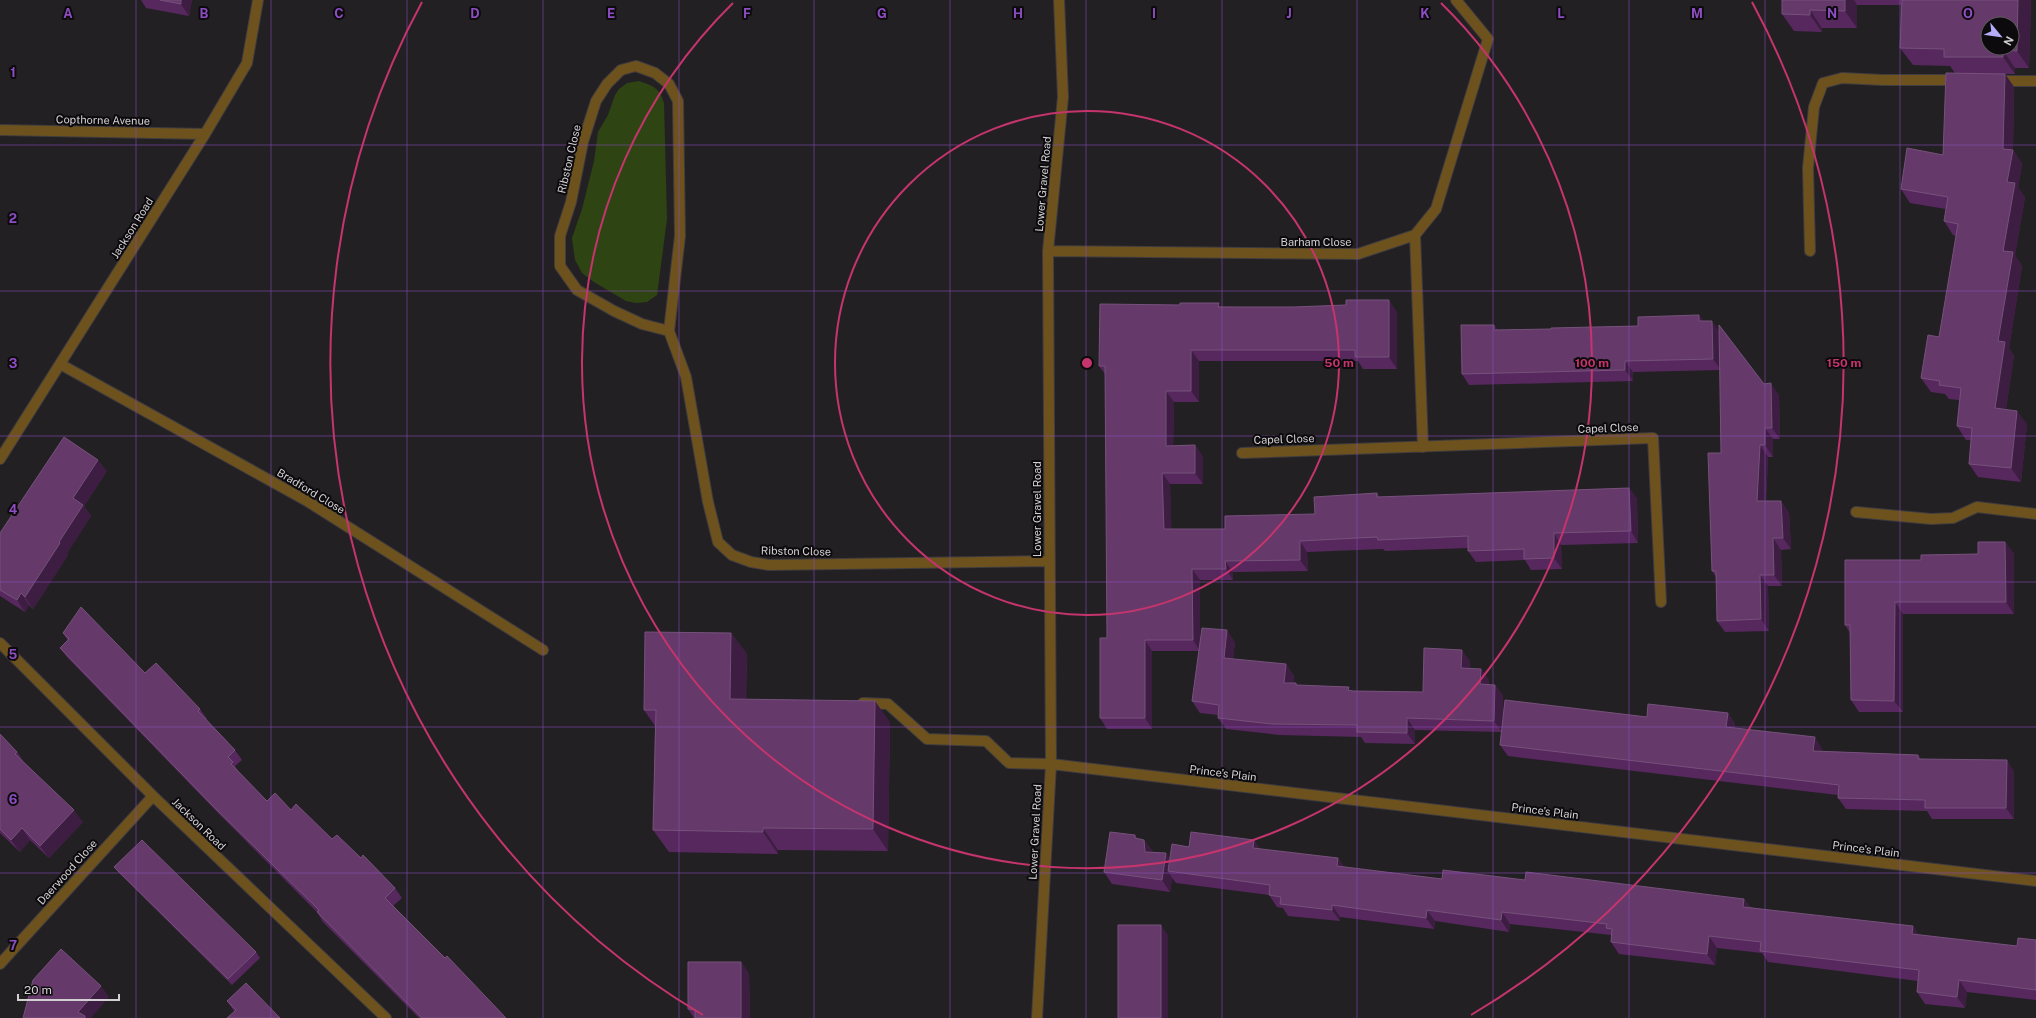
<svg xmlns="http://www.w3.org/2000/svg" width="2036" height="1018" font-family="'Public Sans',sans-serif">
  <style>
    .green { fill: #2e4513 }
    .lines { fill: none; stroke-linecap: round; stroke-linejoin: round }
    .lane-casing { stroke: #3f3c40; stroke-width: 12 }
    .street-casing { stroke: #3f3c40; stroke-width: 12 }
    .lane { stroke: #6d521e; stroke-width: 10 }
    .street { stroke: #6d521e; stroke-width: 10 }
    .wall { fill: #57285e }
    .shaded-wall { fill: #3d1d41 }
    .building { fill: #653a6a; stroke: #76517b; fill-rule: evenodd }
    .grid { fill: none; stroke: #8d4dc3; stroke-width: 1; stroke-opacity: 0.55 }
    .ring { fill: none; stroke: #c5346d; stroke-width: 2 }
    .labels { text-anchor: middle; stroke-width: 4; stroke-linejoin: round; paint-order: stroke }
    .street-label { font-size: 11px; fill: #d3d0d3; stroke: #0c0a0c }
    .grid-label { font-size: 13px; text-anchor: middle; font-weight: bold; fill: #8d4dc3; stroke: #0c0a0c; stroke-width: 4; stroke-linejoin: round; paint-order: stroke }
    .centre { fill: #c5346d; stroke: #0c0a0c; stroke-width: 2 }
    .ring-label { font-size: 12px; text-anchor: middle; font-weight: bold; fill: #c5346d; stroke: #0c0a0c; stroke-width: 4; stroke-linejoin: round; paint-order: stroke }
  </style>
  <rect width="100%" height="100%" fill="#232024"/>
  <path class="green" d="M 639,81 C 653,86 659,87 664,103 L 667,219 L 657,295 L 647,302 L 636,303 L 626,301 L 594,282 L 582,273 L 575,260 L 572,238 L 582,209 L 594,161 L 598,132 L 608,115 L 615,95 L 619,89 L 627,83 Z"/>
  <g class="lines">
    <defs>
      <path id="lane" d="M 1810,251 L 1808,168 L 1814,107 L 1823,83 L 1842,78 L 1883,80
        M 1856,512 L 1931,519 L 1953,518 L 1977,507 L 2036,514
        M 863,703 L 888,704 L 927,739 L 986,741 L 1009,763 L 1051,764"/>
      <path id="street" d="M 1883,80 L 1959,80
        M 1997,81 L 2036,81
        M 0,130 L 205,134
        M 1415,235 L 1423,447
        M 1048,251 L 1358,254 L 1415,235 L 1436,209 L 1488,39 L 1456,0
        M 669,331 L 642,324 L 614,311 L 577,290 L 560,266 L 560,236 L 571,202 L 583,142 L 596,101 L 607,84 L 621,70 L 636,66 L 655,73 L 669,84 L 678,101 L 680,236 L 669,331 L 686,377 L 708,502 L 718,542 L 732,555 L 751,562 L 769,565 L 1049,561
        M 60,364 L 307,501 L 543,650
        M 1242,453 L 1653,438 L 1661,602
        M 0,459 L 205,134 L 247,63 L 258,0
        M 0,643 L 153,796 L 386,1018
        M 1051,764 L 2036,881
        M 0,964 L 153,796
        M 1037,1018 L 1051,764 L 1048,251 L 1063,97 L 1059,0"/>
    </defs>
    <use href="#lane" class="lane-casing"/>
    <use href="#street" class="street-casing"/>
    <use href="#lane" class="lane"/>
    <use href="#street" class="street"/>
  </g>
  <path class="wall" d="M 141,0 L 192,0 L 189,16 L 146,8 Z
    M 1782,0 L 2031,0 L 2029,68 L 2015,68 L 2015,74 L 2005,74 L 2014,87 L 2013,150 L 2022,164 L 2018,188 L 2025,197 L 2015,255 L 2022,266 L 2009,348 L 2014,356 L 2006,409 L 2027,424 L 2021,482 L 1978,477 L 1969,464 L 1971,440 L 1966,440 L 1957,426 L 1959,400 L 1949,399 L 1945,394 L 1931,392 L 1921,378 L 1939,337 L 1956,236 L 1953,235 L 1944,221 L 1946,209 L 1910,203 L 1901,189 L 1943,155 L 1955,73 L 1950,66 L 1913,65 L 1900,48 L 1901,5 L 1857,5 L 1857,28 L 1822,28 L 1822,32 L 1794,31 L 1782,14 Z
    M 1180,305 L 1397,312 L 1397,369 L 1363,369 L 1358,361 L 1199,361 L 1199,402 L 1174,402 L 1173,446 L 1195,445 L 1203,457 L 1203,484 L 1170,484 L 1171,529 L 1225,529 L 1315,514 L 1377,493 L 1379,497 L 1629,488 L 1637,499 L 1638,543 L 1561,545 L 1562,569 L 1531,570 L 1525,560 L 1476,562 L 1468,551 L 1468,548 L 1385,551 L 1383,549 L 1307,552 L 1308,571 L 1233,572 L 1233,580 L 1200,580 L 1200,639 L 1235,642 L 1233,659 L 1286,664 L 1294,676 L 1293,683 L 1296,683 L 1297,685 L 1353,691 L 1423,692 L 1470,661 L 1470,668 L 1481,669 L 1489,680 L 1489,685 L 1495,685 L 1503,696 L 1502,730 L 1647,717 L 1728,713 L 1735,724 L 1735,728 L 1822,748 L 1822,751 L 1918,755 L 1921,759 L 2014,771 L 2014,819 L 1932,819 L 1927,811 L 1846,809 L 1838,798 L 1838,795 L 1508,756 L 1500,745 L 1502,732 L 1415,730 L 1415,744 L 1365,743 L 1361,737 L 1280,735 L 1226,729 L 1218,718 L 1218,715 L 1200,713 L 1192,701 L 1199,651 L 1152,651 L 1152,729 L 1107,729 L 1100,718 L 1107,638 L 1105,374 L 1099,366 Z
    M 1703,321 L 1719,331 L 1764,384 L 1779,395 L 1780,439 L 1773,439 L 1773,457 L 1768,457 L 1766,501 L 1789,512 L 1791,549 L 1781,550 L 1782,586 L 1768,586 L 1769,631 L 1725,632 L 1717,621 L 1716,577 L 1712,571 L 1721,453 L 1720,370 L 1633,372 L 1633,381 L 1469,385 L 1462,374 L 1494,325 L 1498,330 L 1551,329 L 1638,326 Z
    M 107,471 L 84,506 L 91,516 L 67,553 L 68,555 L 33,609 L 29,605 L 25,612 L 0,596 L 0,533 Z
    M 2005,542 L 2014,554 L 2014,614 L 1903,614 L 1903,712 L 1859,712 L 1851,700 L 1850,633 L 1845,625 L 1921,560 L 1978,554 Z
    M 63,633 L 145,673 L 200,709 L 207,719 L 206,720 L 235,750 L 242,760 L 235,766 L 239,772 L 267,801 L 291,810 L 332,839 L 361,858 L 395,888 L 402,898 L 393,906 L 445,958 L 506,1018 L 419,1018 L 323,922 L 317,912 L 219,814 L 67,657 L 60,648 L 68,641 Z
    M 731,633 L 747,654 L 746,699 L 875,701 L 890,723 L 888,851 L 778,850 L 778,854 L 669,852 L 653,830 L 655,726 L 644,710 Z
    M 0,734 L 17,752 L 25,764 L 83,822 L 49,858 L 30,840 L 20,852 L 0,833 Z
    M 1135,835 L 1137,839 L 1144,840 L 1153,852 L 1170,858 L 1189,847 L 1254,840 L 1260,849 L 1338,858 L 1344,867 L 1442,879 L 1525,880 L 1744,899 L 1750,907 L 1919,935 L 2017,946 L 2036,940 L 2036,1000 L 1967,992 L 1965,1008 L 1925,1004 L 1917,992 L 1918,981 L 1768,962 L 1762,953 L 1717,948 L 1715,965 L 1619,954 L 1611,942 L 1611,935 L 1510,924 L 1509,932 L 1435,921 L 1434,929 L 1340,917 L 1340,921 L 1288,916 L 1283,908 L 1277,907 L 1269,895 L 1176,883 L 1172,878 L 1170,892 L 1112,884 L 1104,872 Z
    M 114,867 L 256,952 L 260,958 L 232,985 L 119,873 Z
    M 741,962 L 749,974 L 750,1018 L 694,1018 L 688,1009 Z
    M 227,1001 L 280,1018 L 234,1011 Z"/>
  <path class="shaded-wall" d="M 181,0 L 192,0 L 189,16 L 181,4 Z
    M 1845,0 L 1854,0 L 1857,5 L 1857,28 L 1845,11 Z
    M 2018,0 L 2031,0 L 2029,68 L 2017,51 Z
    M 1810,10 L 1822,28 L 1822,32 L 1810,15 Z
    M 2003,50 L 2015,68 L 2015,74 L 2003,57 Z
    M 2005,74 L 2014,87 L 2013,150 L 2022,164 L 2018,188 L 2025,197 L 2015,255 L 2022,266 L 2009,348 L 2014,356 L 2004,422 L 1995,408 L 2007,182 L 2003,149 Z
    M 1389,300 L 1397,312 L 1397,369 L 1389,357 Z
    M 1699,315 L 1707,326 L 1699,321 Z
    M 1712,321 L 1719,331 L 1721,370 L 1713,359 Z
    M 1494,325 L 1502,336 L 1494,330 Z
    M 1191,350 L 1199,361 L 1199,402 L 1191,391 Z
    M 1625,361 L 1633,372 L 1633,381 L 1625,370 Z
    M 1771,383 L 1779,395 L 1780,439 L 1772,428 Z
    M 1166,391 L 1174,402 L 1173,457 L 1166,446 Z
    M 2017,411 L 2027,424 L 2021,482 L 2011,468 Z
    M 1765,428 L 1773,439 L 1773,457 L 1765,445 Z
    M 1195,445 L 1203,457 L 1203,484 L 1195,473 Z
    M 1760,445 L 1768,457 L 1765,513 L 1757,501 Z
    M 98,460 L 107,471 L 84,506 L 91,516 L 67,553 L 68,555 L 33,609 L 25,597 L 59,542 L 73,498 Z
    M 1162,473 L 1170,484 L 1172,540 L 1164,529 Z
    M 1629,488 L 1637,499 L 1638,543 L 1631,531 Z
    M 1781,501 L 1789,512 L 1791,549 L 1783,538 Z
    M 1554,533 L 1561,545 L 1562,569 L 1554,558 Z
    M 1773,538 L 1781,550 L 1782,586 L 1774,575 Z
    M 1300,541 L 1307,552 L 1308,571 L 1300,560 Z
    M 2005,542 L 2014,554 L 2014,614 L 2006,602 Z
    M 1225,561 L 1233,572 L 1233,580 L 1226,569 Z
    M 1192,569 L 1200,580 L 1200,651 L 1193,640 Z
    M 1760,575 L 1768,586 L 1769,631 L 1761,619 Z
    M 21,593 L 29,605 L 25,612 L 17,600 Z
    M 1895,602 L 1903,614 L 1903,712 L 1894,701 Z
    M 1227,630 L 1235,642 L 1232,669 L 1224,658 Z
    M 731,633 L 747,654 L 745,720 L 730,699 Z
    M 1145,640 L 1152,651 L 1152,729 L 1145,718 Z
    M 1462,650 L 1470,661 L 1469,680 L 1461,668 Z
    M 1286,664 L 1294,676 L 1292,694 L 1284,683 Z
    M 1481,669 L 1489,680 L 1488,696 L 1480,684 Z
    M 1495,685 L 1503,696 L 1502,732 L 1494,721 Z
    M 875,701 L 890,723 L 888,851 L 873,829 Z
    M 1728,713 L 1735,724 L 1734,738 L 1726,727 Z
    M 1407,718 L 1415,730 L 1415,744 L 1407,733 Z
    M 1815,737 L 1822,748 L 1821,762 L 1813,751 Z
    M 2007,760 L 2014,771 L 2014,819 L 2006,808 Z
    M 74,810 L 83,822 L 49,858 L 40,846 Z
    M 22,828 L 30,840 L 20,852 L 11,840 Z
    M 763,828 L 778,850 L 778,854 L 763,832 Z
    M 1144,840 L 1153,852 L 1153,863 L 1145,852 Z
    M 1254,840 L 1262,852 L 1253,848 Z
    M 1166,853 L 1174,865 L 1168,871 L 1172,878 L 1170,892 L 1162,880 Z
    M 1338,858 L 1346,870 L 1337,866 Z
    M 1744,899 L 1752,911 L 1743,907 Z
    M 1332,905 L 1340,917 L 1340,921 L 1332,910 Z
    M 1427,910 L 1435,921 L 1434,929 L 1426,918 Z
    M 1502,912 L 1510,924 L 1509,932 L 1501,920 Z
    M 1161,925 L 1168,935 L 1168,1018 L 1161,1018 Z
    M 1913,926 L 1921,938 L 1912,934 Z
    M 1709,936 L 1717,948 L 1715,965 L 1707,954 Z
    M 741,962 L 749,974 L 750,1018 L 741,1018 Z
    M 1959,980 L 1967,992 L 1965,1008 L 1957,997 Z
    M 101,986 L 109,997 L 91,1018 L 82,1018 L 78,1012 Z"/>
  <path class="building" d="M 160,0 L 181,0 L 181,4 Z
    M 1782,0 L 1845,0 L 1845,11 L 1810,10 L 1810,15 L 1782,14 Z
    M 1902,0 L 2018,0 L 2017,51 L 2003,50 L 2003,57 L 1944,57 L 1944,49 L 1900,48 ZM 1988,24 L 2012,24 L 2012,48 L 1988,48 Z
    M 1946,73 L 2005,74 L 2003,149 L 2013,150 L 2007,182 L 2015,183 L 2003,251 L 2013,252 L 1998,341 L 2005,342 L 1995,408 L 2017,411 L 2011,468 L 1969,464 L 1972,428 L 1957,426 L 1961,388 L 1939,385 L 1940,381 L 1921,378 L 1928,335 L 1939,337 L 1958,224 L 1944,221 L 1948,197 L 1901,189 L 1907,148 L 1943,155 Z
    M 1346,300 L 1389,300 L 1389,357 L 1355,357 L 1355,350 L 1191,350 L 1191,391 L 1166,391 L 1166,446 L 1195,445 L 1195,473 L 1162,473 L 1164,529 L 1225,529 L 1225,516 L 1315,514 L 1314,497 L 1377,493 L 1377,497 L 1629,488 L 1631,531 L 1554,533 L 1554,558 L 1524,559 L 1524,549 L 1468,551 L 1468,536 L 1378,540 L 1377,537 L 1300,541 L 1300,560 L 1225,561 L 1226,569 L 1192,569 L 1193,640 L 1145,640 L 1145,718 L 1100,718 L 1100,638 L 1107,638 L 1105,366 L 1099,366 L 1100,304 L 1180,305 L 1180,303 L 1219,303 L 1218,307 L 1293,307 L 1346,305 Z
    M 1699,315 L 1699,321 L 1712,321 L 1713,359 L 1625,361 L 1625,370 L 1462,374 L 1461,325 L 1494,325 L 1494,330 L 1551,329 L 1551,328 L 1638,326 L 1638,317 Z
    M 1719,325 L 1764,384 L 1771,383 L 1772,428 L 1765,428 L 1765,445 L 1760,445 L 1757,501 L 1781,501 L 1783,538 L 1773,538 L 1774,575 L 1760,575 L 1761,619 L 1717,621 L 1716,571 L 1712,571 L 1708,453 L 1721,453 Z
    M 64,437 L 98,460 L 73,498 L 83,505 L 59,542 L 60,543 L 25,597 L 21,593 L 17,600 L 0,590 L 0,533 Z
    M 1978,542 L 2005,542 L 2006,602 L 1895,602 L 1894,701 L 1851,700 L 1850,625 L 1845,625 L 1845,560 L 1921,560 L 1921,555 L 1978,554 Z
    M 81,607 L 145,673 L 156,663 L 200,709 L 198,711 L 235,750 L 228,757 L 233,762 L 231,764 L 267,801 L 275,793 L 291,810 L 296,804 L 332,839 L 337,835 L 361,858 L 363,855 L 395,888 L 385,898 L 445,958 L 447,956 L 506,1018 L 422,1018 L 317,912 L 319,910 L 212,805 L 60,648 L 69,639 L 63,633 Z
    M 1202,628 L 1227,630 L 1224,658 L 1286,664 L 1284,683 L 1296,683 L 1296,685 L 1349,687 L 1348,690 L 1353,691 L 1423,692 L 1424,648 L 1462,650 L 1461,668 L 1481,669 L 1480,684 L 1495,685 L 1494,721 L 1407,718 L 1407,733 L 1357,732 L 1357,725 L 1272,724 L 1218,718 L 1219,705 L 1192,701 Z
    M 645,632 L 731,633 L 730,699 L 875,701 L 873,829 L 763,828 L 763,832 L 653,830 L 656,710 L 644,710 Z
    M 1505,700 L 1647,717 L 1648,704 L 1728,713 L 1726,727 L 1815,737 L 1813,751 L 1918,755 L 1918,759 L 2007,760 L 2006,808 L 1925,808 L 1925,800 L 1838,798 L 1839,785 L 1500,745 Z
    M 0,734 L 17,752 L 15,754 L 74,810 L 40,846 L 22,828 L 11,840 L 0,829 Z
    M 1110,832 L 1135,835 L 1135,838 L 1144,840 L 1145,852 L 1166,853 L 1162,880 L 1104,872 Z
    M 1191,832 L 1254,840 L 1253,848 L 1338,858 L 1337,866 L 1442,879 L 1443,870 L 1525,880 L 1526,872 L 1744,899 L 1743,907 L 1913,926 L 1912,934 L 2017,946 L 2018,938 L 2036,940 L 2036,990 L 1959,980 L 1957,997 L 1917,992 L 1919,970 L 1760,951 L 1761,942 L 1709,936 L 1707,954 L 1611,942 L 1612,929 L 1606,928 L 1607,924 L 1555,918 L 1502,912 L 1501,920 L 1427,910 L 1426,918 L 1332,905 L 1332,910 L 1280,904 L 1281,897 L 1269,895 L 1270,885 L 1168,871 L 1172,844 L 1189,847 Z
    M 142,840 L 256,952 L 228,979 L 114,867 Z
    M 1118,925 L 1161,925 L 1161,1018 L 1118,1018 Z
    M 61,949 L 101,986 L 78,1012 L 85,1016 L 85,1018 L 23,1018 L 33,980 Z
    M 688,962 L 741,962 L 741,1018 L 695,1018 L 695,1010 L 688,1009 Z
    M 246,983 L 280,1018 L 227,1018 L 236,1010 L 227,1001 Z"/>
  <path class="grid" d="M 136,0 L 136,1018M 271,0 L 271,1018M 407,0 L 407,1018M 543,0 L 543,1018M 679,0 L 679,1018M 814,0 L 814,1018M 950,0 L 950,1018M 1086,0 L 1086,1018M 1222,0 L 1222,1018M 1357,0 L 1357,1018M 1493,0 L 1493,1018M 1629,0 L 1629,1018M 1765,0 L 1765,1018M 1900,0 L 1900,1018M 0,145 L 2036,145M 0,291 L 2036,291M 0,436 L 2036,436M 0,582 L 2036,582M 0,727 L 2036,727M 0,873 L 2036,873"/>
  <g class="ring">
    <circle cx="1087" cy="363" r="252"/>
    <path d="M1441 3A505 505 0 1 1 733 3"/>
    <path d="M703 1015A757 757 0 0 1 422 2M1752 2A757 757 0 0 1 1471 1015"/>
  </g>
  <g class="labels">
    <g class="street-label">
      <text transform="translate(103 120) rotate(1)" y="4">Copthorne Avenue</text>
      <text transform="translate(569 159) rotate(-77)" y="4">Ribston Close</text>
      <text transform="translate(1043 184) rotate(-85)" y="4">Lower Gravel Road</text>
      <text transform="translate(132 228) rotate(-58)" y="4">Jackson Road</text>
      <text x="1316" y="246">Barham Close</text>
      <text transform="translate(1608 428) rotate(-2)" y="4">Capel Close</text>
      <text transform="translate(1284 439) rotate(-2)" y="4">Capel Close</text>
      <text transform="translate(311 491) rotate(31)" y="4">Bradford Close</text>
      <text transform="translate(1037 509) rotate(-90)" y="4">Lower Gravel Road</text>
      <text transform="translate(796 551) rotate(1)" y="4">Ribston Close</text>
      <text transform="translate(1223 773) rotate(7)" y="4">Prince's Plain</text>
      <text transform="translate(1545 811) rotate(7)" y="4">Prince's Plain</text>
      <text transform="translate(199 824) rotate(44)" y="4">Jackson Road</text>
      <text transform="translate(1035 832) rotate(-87)" y="4">Lower Gravel Road</text>
      <text transform="translate(1866 849) rotate(7)" y="4">Prince's Plain</text>
      <text transform="translate(67 872) rotate(-48)" y="4">Daerwood Close</text>
    </g>
  </g>
  <g class="grid-label">
    <text x="68" y="18">A</text>
    <text x="204" y="18">B</text>
    <text x="339" y="18">C</text>
    <text x="475" y="18">D</text>
    <text x="611" y="18">E</text>
    <text x="747" y="18">F</text>
    <text x="882" y="18">G</text>
    <text x="1018" y="18">H</text>
    <text x="1154" y="18">I</text>
    <text x="1289" y="18">J</text>
    <text x="1425" y="18">K</text>
    <text x="1561" y="18">L</text>
    <text x="1697" y="18">M</text>
    <text x="1832" y="18">N</text>
    <text x="1968" y="18">O</text>
    <text x="13" y="77">1</text>
    <text x="13" y="223">2</text>
    <text x="13" y="368">3</text>
    <text x="13" y="514">4</text>
    <text x="13" y="659">5</text>
    <text x="13" y="804">6</text>
    <text x="13" y="950">7</text>
  </g>
  <circle cx="1087" cy="363" r="6" class="centre"/>
  <g class="ring-label">
    <text x="1339" y="367">50 m</text>
    <text x="1592" y="367">100 m</text>
    <text x="1844" y="367">150 m</text>
  </g>
  <g transform="translate(2000 36) rotate(119)"><circle r="19" fill="#0c0a0c" stroke="#5c595c"/>
  <path d="M0-3L7 15L0 10L-7 15Z" fill="#b4acf9"/>
  <text y="-6" font-size="11" font-weight="bold" text-anchor="middle" fill="#d3d0d3">N</text>
  </g>
  <path d="M18 994v6h101v-6" fill="none" stroke="#d3d0d3" stroke-width="2"/>
  <text x="24" y="994" font-size="12" fill="#d3d0d3" stroke="#0c0a0c" stroke-width="3" paint-order="stroke">20 m</text>
</svg>
